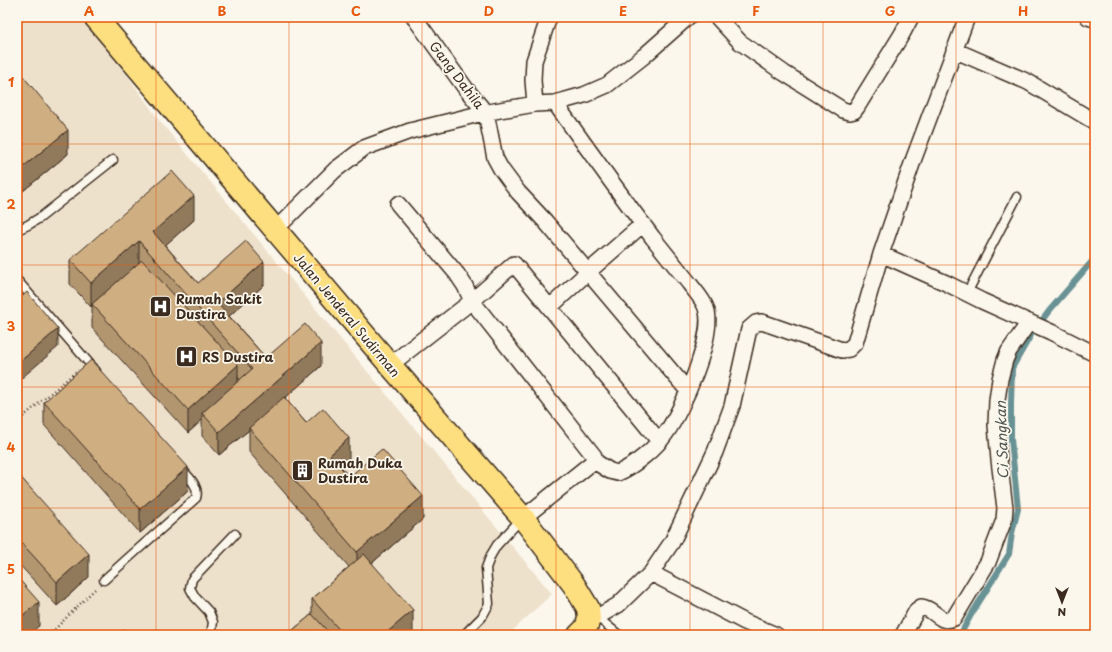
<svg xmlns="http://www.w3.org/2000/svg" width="1112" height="652" font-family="'Playpen Sans',sans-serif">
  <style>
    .built { fill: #eee1cc }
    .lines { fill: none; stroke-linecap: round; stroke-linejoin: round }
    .stream { stroke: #699295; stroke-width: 6 }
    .lane-casing { stroke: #3b2a1e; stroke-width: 11 }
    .street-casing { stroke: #3b2a1e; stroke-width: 18 }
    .primary-casing { stroke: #3b2a1e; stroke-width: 25 }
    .path { stroke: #3b2a1e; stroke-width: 2.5; stroke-dasharray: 1 3; stroke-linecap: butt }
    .lane { stroke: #fbf7ec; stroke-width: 8 }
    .street { stroke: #fbf7ec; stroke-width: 15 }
    .primary { stroke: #fedf80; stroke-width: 22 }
    .wall { fill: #b29670; stroke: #3b2a1e; fill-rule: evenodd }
    .shaded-wall { fill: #917a5b; stroke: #3b2a1e }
    .building { fill: #cfae82; stroke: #3b2a1e }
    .grid { fill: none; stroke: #e8590c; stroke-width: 1; stroke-opacity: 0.55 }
    .labels { text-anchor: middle; stroke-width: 3.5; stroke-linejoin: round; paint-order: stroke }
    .street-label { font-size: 13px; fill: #3b2a1e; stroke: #fbf7ec }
    .poi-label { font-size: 13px; font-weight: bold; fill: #3b2a1e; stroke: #fbf7ec; text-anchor: start }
    .water-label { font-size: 14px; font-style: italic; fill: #4e5550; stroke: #fbf7ec }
    .neatline { fill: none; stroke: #e8590c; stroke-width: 1.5 }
    .grid-label { font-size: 13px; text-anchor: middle; font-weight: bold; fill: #e8590c }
  </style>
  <rect width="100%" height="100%" fill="#fbf7ec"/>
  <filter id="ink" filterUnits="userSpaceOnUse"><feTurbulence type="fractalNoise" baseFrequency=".025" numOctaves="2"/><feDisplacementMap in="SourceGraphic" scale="8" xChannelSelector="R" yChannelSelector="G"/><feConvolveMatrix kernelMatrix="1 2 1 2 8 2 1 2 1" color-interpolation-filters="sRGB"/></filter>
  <g filter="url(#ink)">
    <path class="built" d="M 17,17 L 86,17 L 159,120 L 552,594 L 508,635 L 17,635 Z"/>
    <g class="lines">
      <path class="stream" d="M 960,635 L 971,615 L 1009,554 L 1012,533 L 1018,509 L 1011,439 L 1011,404 L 1012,368 L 1031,335 L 1049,311 L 1095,258"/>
      <defs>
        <path id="lane" d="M 17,230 L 28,225 L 41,217 L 113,160
          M 17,280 L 96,371
          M 967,293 L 1017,197
          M 104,580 L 126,560 L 196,498 C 200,486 188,477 181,468
          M 597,617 L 619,635
          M 211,635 L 213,622 L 209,612 L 195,597 L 190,588 L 192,579 L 235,534
          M 464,635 L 482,617 L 489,604 L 486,568 L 491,555 L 497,545 L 522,518"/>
        <path id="street" d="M 414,17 L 466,89 L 486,113 L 495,158 L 501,169 L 518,192 L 545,221 L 688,391
          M 717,17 L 740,42 L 784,73 L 843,110 L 850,112 L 854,111 L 857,107 L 902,34 L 911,17
          M 1088,17 L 1095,19
          M 954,50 L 1028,82 L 1095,122
          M 555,103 C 587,148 619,193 653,238 C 665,253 677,268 689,283 C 694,290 703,299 706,308 C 716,334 682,411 666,433 C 656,448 634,466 618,473 L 610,471 L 594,461
          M 535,104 L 533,80 L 534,61 L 549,17
          M 398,204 L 457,274 L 465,286 L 472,301 L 594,456 L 594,461
          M 275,230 L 335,170 L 364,148 L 410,131 L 483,113 L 535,104 L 555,103 L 584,95 L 607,85 L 644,56 L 688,17
          M 881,254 L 946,283 L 982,301 L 1051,332 L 1095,354
          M 550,307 L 588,272 L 643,224
          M 390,365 L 472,301 L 514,264 L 659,441
          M 523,518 L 594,461
          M 651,573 L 745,622 L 776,635
          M 589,619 L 597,617 L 618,605 L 651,573 L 672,542 L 715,452 L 732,406 L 749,329 L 756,323 L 762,322 L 842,350 L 849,349 L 855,343 L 881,254 L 914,158 L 967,17
          M 903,635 L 917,610 L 921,607 C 935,608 939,625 954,618 L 988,562 L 1004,520 L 1005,508 L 999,460 L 996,425 L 997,400 L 1000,379 L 1005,360 L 1009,351 L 1029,322"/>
        <path id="primary" d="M 95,17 L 390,365 L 523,518 L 574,585 L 588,608 L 589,619 L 586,628 L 579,635"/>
      </defs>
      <use href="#lane" class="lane-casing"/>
      <use href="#street" class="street-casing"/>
      <use href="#primary" class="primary-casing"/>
      <path class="path" d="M 17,422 L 78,370
        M 49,635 L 95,589"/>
      <use href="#lane" class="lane"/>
      <use href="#street" class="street"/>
      <use href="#primary" class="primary"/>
    </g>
    <path class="wall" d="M 17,69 L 68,154 L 23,191 L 17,184 Z
      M 194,220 L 165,245 L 198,283 L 264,285 L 229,316 L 266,358 L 321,366 L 285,398 L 306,423 L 349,462 L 342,468 L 349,477 L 423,519 L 372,563 L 413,633 L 411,635 L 287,635 L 312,614 L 312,599 L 349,567 L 249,452 L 249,430 L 219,455 L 202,436 L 202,420 L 188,433 L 92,328 L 92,306 L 91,307 L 70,284 L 70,260 ZM 238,377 L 240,380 L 238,382 Z
      M 44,402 L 188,491 L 140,533 L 44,425 Z
      M 17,473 L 89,577 L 57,606 L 17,562 Z"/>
    <path class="shaded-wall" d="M 68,130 L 68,154 L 23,191 L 23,167 Z
      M 194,196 L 194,220 L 153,256 L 153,232 Z
      M 139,241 L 139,265 L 92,304 L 92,306 L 91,307 L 91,283 Z
      M 264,262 L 264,285 L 217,327 L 217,303 Z
      M 58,329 L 58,347 L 17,382 L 17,364 Z
      M 321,343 L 321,366 L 250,429 L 249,428 L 249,430 L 219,455 L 219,432 Z
      M 238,365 L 238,388 L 202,413 L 202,420 L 188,433 L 188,410 Z
      M 349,438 L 349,462 L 330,479 L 330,455 Z
      M 188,467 L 188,491 L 140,533 L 140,509 Z
      M 423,496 L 423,519 L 357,576 L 357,552 Z
      M 89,554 L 89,577 L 57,606 L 57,582 Z
      M 39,602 L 39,626 L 28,635 L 17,635 L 17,620 Z
      M 413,610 L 413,633 L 411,635 L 384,635 Z"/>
    <path class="building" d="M 17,69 L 68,130 L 23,167 L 17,160 Z
      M 172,171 L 194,196 L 153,232 L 198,283 L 246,241 L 264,262 L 217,303 L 266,358 L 305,324 L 321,343 L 219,432 L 202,413 L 252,369 L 139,241 L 91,283 L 70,260 Z
      M 142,260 L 238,365 L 188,410 L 92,304 Z
      M 27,292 L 58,329 L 17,364 L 17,301 Z
      M 91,360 L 188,467 L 140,509 L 44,402 Z
      M 284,397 L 306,423 L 323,408 L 349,438 L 330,455 L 349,477 L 382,449 L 423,496 L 357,552 L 249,428 Z
      M 17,473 L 89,554 L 57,582 L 17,538 Z
      M 364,554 L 413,610 L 384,635 L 344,635 L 312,599 Z
      M 17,577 L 39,602 L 17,620 Z
      M 312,614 L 331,635 L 287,635 Z
      M 123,630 L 128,635 L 118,635 Z"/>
  </g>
  <path class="grid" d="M 156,17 L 156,635M 289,17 L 289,635M 422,17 L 422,635M 556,17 L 556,635M 690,17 L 690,635M 823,17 L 823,635M 956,17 L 956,635M 17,144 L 1095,144M 17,265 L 1095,265M 17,387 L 1095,387M 17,508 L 1095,508"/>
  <defs>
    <symbol id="hospital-square" viewBox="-11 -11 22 22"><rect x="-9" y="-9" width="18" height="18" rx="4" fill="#3b2a1e" stroke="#fbf7ec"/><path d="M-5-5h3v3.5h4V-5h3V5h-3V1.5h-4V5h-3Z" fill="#fff"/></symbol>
    <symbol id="building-square" viewBox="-11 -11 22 22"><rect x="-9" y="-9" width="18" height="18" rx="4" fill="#3b2a1e" stroke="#fbf7ec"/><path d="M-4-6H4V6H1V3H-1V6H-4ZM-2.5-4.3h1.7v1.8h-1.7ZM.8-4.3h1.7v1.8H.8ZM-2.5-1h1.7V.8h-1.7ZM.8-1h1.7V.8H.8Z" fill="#fff"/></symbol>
  </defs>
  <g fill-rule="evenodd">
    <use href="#hospital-square" x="148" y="294" width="25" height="25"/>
    <use href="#hospital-square" x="174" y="344" width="25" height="25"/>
    <use href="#building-square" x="290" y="458" width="25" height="25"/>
  </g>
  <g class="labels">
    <g class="street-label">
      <text transform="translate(457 75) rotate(53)" y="5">Gang Dahila</text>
      <text transform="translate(347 315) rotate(50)" y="5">Jalan Jenderal Sudirman</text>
    </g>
    <g class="poi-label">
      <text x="176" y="304">Rumah Sakit<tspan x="176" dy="15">Dustira</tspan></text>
      <text x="202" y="362">RS Dustira</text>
      <text x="318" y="468">Rumah Duka<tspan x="318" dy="15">Dustira</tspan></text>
    </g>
    <g class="water-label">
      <text transform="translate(1002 440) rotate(-92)" y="5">Ci Sangkan</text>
    </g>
  </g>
  <rect width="1112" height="652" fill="none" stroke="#fbf7ec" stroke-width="44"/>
  <g transform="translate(1062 602) rotate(180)" stroke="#fbf7ec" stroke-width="3" paint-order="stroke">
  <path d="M0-3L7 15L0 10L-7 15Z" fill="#3b2a1e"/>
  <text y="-6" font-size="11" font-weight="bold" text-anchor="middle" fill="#3b2a1e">N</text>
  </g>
  <rect x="22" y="22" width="1068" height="608" class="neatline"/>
  <g class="grid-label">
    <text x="89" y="16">A</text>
    <text x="222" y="16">B</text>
    <text x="356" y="16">C</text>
    <text x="489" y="16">D</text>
    <text x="623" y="16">E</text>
    <text x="756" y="16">F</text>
    <text x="890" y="16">G</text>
    <text x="1023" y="16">H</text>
    <text x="11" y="87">1</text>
    <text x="11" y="209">2</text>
    <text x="11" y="331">3</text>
    <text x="11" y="452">4</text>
    <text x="11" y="574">5</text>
  </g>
</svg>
